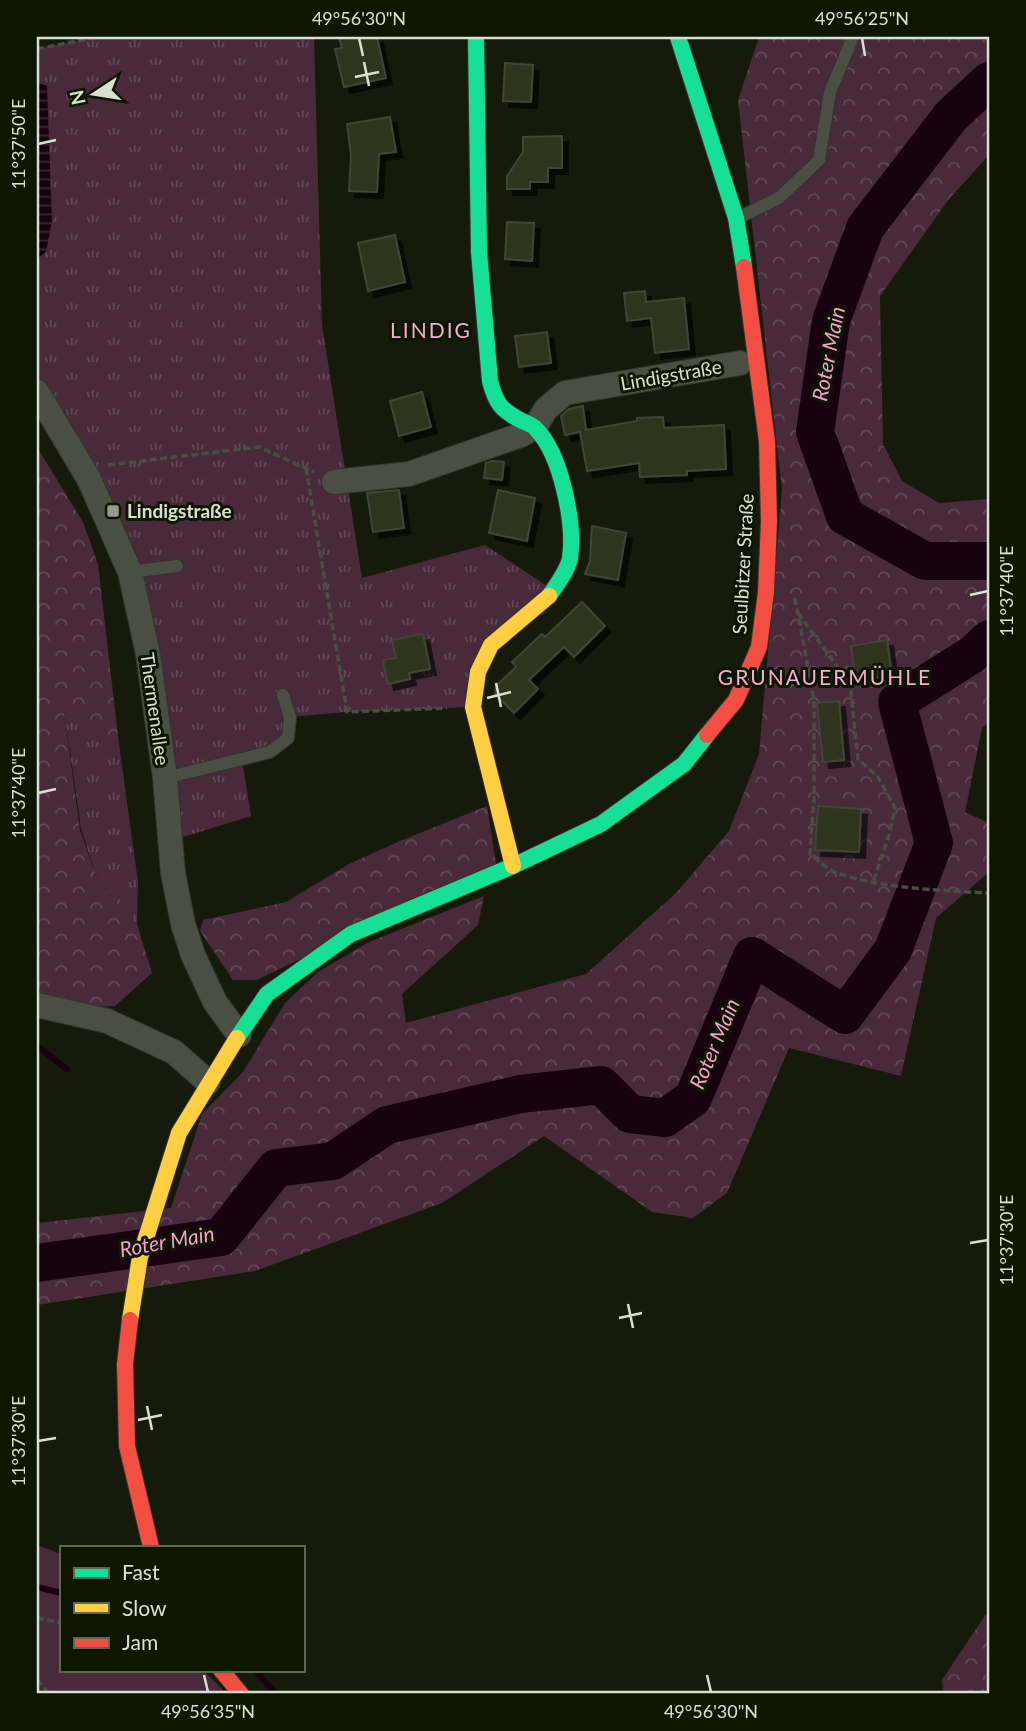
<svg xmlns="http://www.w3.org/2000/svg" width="1026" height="1731" font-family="Lato,sans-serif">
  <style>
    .grass { fill: url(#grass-tufts) }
    .forest { fill: url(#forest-crowns) }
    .green { fill: #482a3b }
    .water { fill: url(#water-rules) }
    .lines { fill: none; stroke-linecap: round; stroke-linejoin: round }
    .stream { stroke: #19020f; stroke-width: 6 }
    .river { stroke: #19020f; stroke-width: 38 }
    .building { fill: #2d341f; stroke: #414539; stroke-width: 2; filter: url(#shadow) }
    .lane-casing { stroke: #31352b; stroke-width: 14 }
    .street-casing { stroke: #31352b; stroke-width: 26 }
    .fast-casing { stroke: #31352b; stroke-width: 18 }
    .slow-casing { stroke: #31352b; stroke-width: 18 }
    .jam-casing { stroke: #31352b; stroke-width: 18 }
    .path { stroke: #494d42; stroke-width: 3.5; stroke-dasharray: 7 3.5; stroke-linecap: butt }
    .lane { stroke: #4a4e43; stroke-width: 12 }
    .street { stroke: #4a4e43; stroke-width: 24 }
    .fast { stroke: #16e098; stroke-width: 16 }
    .slow { stroke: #ffcf43; stroke-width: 16 }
    .jam { stroke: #f24e42; stroke-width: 16 }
    .ticks { fill: none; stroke: #d9e0d0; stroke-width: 2.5 }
    .poi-dot { fill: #949b8b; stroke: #0d1700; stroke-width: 2.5 }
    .labels { text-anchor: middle; stroke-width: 6; stroke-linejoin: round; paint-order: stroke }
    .street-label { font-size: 19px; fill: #d9e0d0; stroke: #0d1700 }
    .poi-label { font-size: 19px; font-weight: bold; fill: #d9e0d0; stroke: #0d1700; text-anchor: start }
    .neighbourhood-label { font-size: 21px; letter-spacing: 2px; fill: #f4abd6; stroke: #0d1700 }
    .water-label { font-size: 21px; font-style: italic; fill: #f89dd4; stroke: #0d1700 }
    .neatline { fill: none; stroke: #d9e0d0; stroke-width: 2.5 }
    .ticks-label { font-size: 18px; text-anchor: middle; fill: #d9e0d0 }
  </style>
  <defs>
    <pattern id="grass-tufts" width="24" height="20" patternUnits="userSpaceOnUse" patternTransform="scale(1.75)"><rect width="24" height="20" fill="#482a3b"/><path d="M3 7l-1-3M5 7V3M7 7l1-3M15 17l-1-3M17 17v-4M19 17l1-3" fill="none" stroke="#624956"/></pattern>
    <pattern id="forest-crowns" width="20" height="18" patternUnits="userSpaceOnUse" patternTransform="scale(1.75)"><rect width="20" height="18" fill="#482a3b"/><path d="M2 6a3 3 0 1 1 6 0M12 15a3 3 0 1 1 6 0" fill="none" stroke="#624956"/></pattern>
    <pattern id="water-rules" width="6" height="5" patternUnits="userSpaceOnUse" patternTransform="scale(1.75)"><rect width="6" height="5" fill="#19020f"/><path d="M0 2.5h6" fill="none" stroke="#3a2731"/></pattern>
    <filter id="shadow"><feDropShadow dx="6" dy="6" stdDeviation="0" flood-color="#0009"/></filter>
  </defs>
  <rect width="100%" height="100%" fill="#151a0b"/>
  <path class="grass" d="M 97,37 L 314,37 L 322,325 L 362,578 L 485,545 L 553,590 L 491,645 L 473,707 L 347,712 L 290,717 L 288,738 L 242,759 L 251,816 L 180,838 L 164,700 L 53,397 L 37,376 L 37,49 Z
    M 64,710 L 119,744 L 138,882 L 137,924 L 118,905 L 95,873 L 81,828 Z"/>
  <path class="forest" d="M 759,37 L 989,37 L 989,155 L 949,199 L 880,296 L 883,444 L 902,481 L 939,503 L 989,499 L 989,722 L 982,728 L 965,812 L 989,823 L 989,872 L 936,918 L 901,1076 L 789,1048 L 727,1193 L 693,1218 L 652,1212 L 544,1136 L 442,1203 L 255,1271 L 37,1305 L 37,1223 L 171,1208 L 202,1114 L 243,1072 L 285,1003 L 318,972 L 369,942 L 484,896 L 478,925 L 402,994 L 406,1023 L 586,974 L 676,893 L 729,831 L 759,754 L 782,490 L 738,100 Z
    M 37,447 L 83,522 L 98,564 L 119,744 L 64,711 L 80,830 L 95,873 L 118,905 L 137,924 L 152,973 L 115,1006 L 56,1009 L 37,1001 Z
    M 487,806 L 496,864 L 257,980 L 233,980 L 200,931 L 203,920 L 286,902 L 349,864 L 400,841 Z
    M 986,1614 L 989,1622 L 989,1694 L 943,1694 L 942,1680 Z"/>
  <path class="green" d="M 37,1545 L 61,1554 L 61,1670 L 203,1670 L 227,1694 L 37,1694 Z"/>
  <path class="water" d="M 39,83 L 47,86 L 52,221 L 46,252 L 37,259 L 37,87 Z"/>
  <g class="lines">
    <path class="stream" d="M 37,1046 L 67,1069
      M 37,1587 L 61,1593
      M 255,1670 L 276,1694"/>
    <path class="river" d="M 989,81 L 951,116 L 865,228 L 831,321 L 815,432 L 845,516 L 925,561 L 989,561
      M 37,1263 L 221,1237 L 276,1168 L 333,1161 L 387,1125 L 521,1094 L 601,1085 L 630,1114 L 665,1118 L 693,1098 L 752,956 L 845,1015 L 893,950 L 934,843 L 897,702 L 973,654 L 989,639"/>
  </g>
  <path class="building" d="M 339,37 L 377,37 L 386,78 L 344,87 L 335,49 L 342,48 Z
    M 505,63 L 533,65 L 531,102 L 503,101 Z
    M 390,117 L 396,152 L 379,154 L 377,192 L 349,191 L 351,155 L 347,124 Z
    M 562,136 L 562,168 L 548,168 L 548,182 L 530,182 L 530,189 L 507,189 L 507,176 L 523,152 L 523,137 Z
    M 507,222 L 534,223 L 532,261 L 505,259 Z
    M 395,235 L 405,282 L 368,291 L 358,243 Z
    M 645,291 L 646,302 L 684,298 L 689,349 L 655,353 L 651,318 L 627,321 L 624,293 Z
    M 547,332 L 551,363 L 519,367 L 515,336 Z
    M 422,392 L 431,427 L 399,436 L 390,401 Z
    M 583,406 L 586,430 L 637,421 L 637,418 L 663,417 L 664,428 L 724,425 L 726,469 L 687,471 L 687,475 L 640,477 L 639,463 L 587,471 L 580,432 L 565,435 L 561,416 L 569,409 Z
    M 492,461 L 504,462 L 502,480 L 484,478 L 486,463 Z
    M 399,490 L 404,528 L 373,532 L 367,493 Z
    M 498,490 L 535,498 L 527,541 L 489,533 Z
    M 592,526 L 626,533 L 618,580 L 585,574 L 590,561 Z
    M 582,602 L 605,626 L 574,657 L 564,647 L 529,680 L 538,689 L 514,713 L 495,694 L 496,686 L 516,667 L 512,662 L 542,634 L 545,637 Z
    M 423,634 L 430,669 L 409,673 L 410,679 L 388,684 L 383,660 L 396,658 L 392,640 Z
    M 887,640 L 892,675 L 856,681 L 851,646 Z
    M 839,701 L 844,760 L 823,762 L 817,703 Z
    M 818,806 L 861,809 L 859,852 L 815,850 Z"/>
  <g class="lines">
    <defs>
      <path id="lane" d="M 740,217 L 779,198 L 819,160 L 830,92 L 853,37
        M 130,572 L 177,566
        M 165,778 L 270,752 L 288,738 L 290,717 L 283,695"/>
      <path id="street" d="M 37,392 L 89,479 L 130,572 L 148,654 L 165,778 L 173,873 L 183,924 L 193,955 L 215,1002 L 239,1035
        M 334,482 L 409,474 L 521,435 L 535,427 L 546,409 L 565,393 L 740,363
        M 37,1005 L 107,1021 L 174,1052 L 208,1082"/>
      <path id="fast" d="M 476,37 L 479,252 L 490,381 C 496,404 501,410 522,421 C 527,423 533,425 536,429 C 561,454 575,523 570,558 C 568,570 556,586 549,596
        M 678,37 L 736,218 L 744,267
        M 237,1038 L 267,994 L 351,934 L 513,866 L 601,824 L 684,764 L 707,735"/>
      <path id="slow" d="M 513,866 L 473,707 L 478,672 L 491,645 L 549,596
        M 130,1320 L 140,1257 L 179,1133 L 237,1038"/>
      <path id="jam" d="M 707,735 L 736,700 L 759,647 L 766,592 L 769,521 L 767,441 L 744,267
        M 130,1320 L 125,1364 L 127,1446 L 151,1547
        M 221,1670 L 241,1694"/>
    </defs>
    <use href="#lane" class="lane-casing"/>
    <use href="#street" class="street-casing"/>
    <use href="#fast" class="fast-casing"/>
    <use href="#slow" class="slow-casing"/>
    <use href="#jam" class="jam-casing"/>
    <path class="path" d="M 37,49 L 97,37
      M 108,465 L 259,447 L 314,472
      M 306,468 L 347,712 L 447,708
      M 795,598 L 814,701 L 814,798 L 810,854 C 818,860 827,870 837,873 C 880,888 944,891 989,893
      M 798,613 L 850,684 L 858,759 L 878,777 L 895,808 L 890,832 L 873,882
      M 37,1618 L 61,1623
      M 37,1680 L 50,1694
      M 979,1694 L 989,1685"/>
    <use href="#lane" class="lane"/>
    <use href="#street" class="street"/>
    <use href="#fast" class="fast"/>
    <use href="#slow" class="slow"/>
    <use href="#jam" class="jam"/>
  </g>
  <path class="ticks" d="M 359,38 L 363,56M 862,38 L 865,56M 364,62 L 369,86M 355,77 L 379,72M 38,144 L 56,140M 970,595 L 988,591M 496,683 L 501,707M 487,698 L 511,692M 38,793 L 56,789M 970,1243 L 988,1240M 628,1304 L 633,1328M 619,1318 L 642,1313M 147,1406 L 152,1430M 138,1420 L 162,1415M 38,1441 L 56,1438M 204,1675 L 208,1692M 707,1675 L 711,1692"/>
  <rect class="poi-dot" x="106" y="504" width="14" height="14" rx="3.5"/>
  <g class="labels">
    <g class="street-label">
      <text transform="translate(671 375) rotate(-10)" y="7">Lindigstraße</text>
      <text transform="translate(743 564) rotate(-87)" y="7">Seulbitzer Straße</text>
      <text transform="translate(155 709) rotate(82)" y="7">Thermenallee</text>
    </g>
    <g class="poi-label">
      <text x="127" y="518">Lindigstraße</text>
    </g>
    <g class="neighbourhood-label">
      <text x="431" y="338">LINDIG</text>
      <text x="825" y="685">GRUNAUERMÜHLE</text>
    </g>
    <g class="water-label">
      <text transform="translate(829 354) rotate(-79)" y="7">Roter Main</text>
      <text transform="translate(715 1044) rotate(-67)" y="7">Roter Main</text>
      <text transform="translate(167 1242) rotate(-10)" y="7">Roter Main</text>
    </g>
  </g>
  <rect width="1026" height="1731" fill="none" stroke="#0d1700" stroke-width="77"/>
  <rect x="60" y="1546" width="245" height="126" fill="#0d1700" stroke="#5f6753" stroke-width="2"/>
  <rect x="74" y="1568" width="35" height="10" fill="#16e098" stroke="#5f6753" stroke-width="2"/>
  <text x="122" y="1580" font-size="21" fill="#d9e0d0">Fast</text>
  <rect x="74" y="1603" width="35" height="10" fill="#ffcf43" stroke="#5f6753" stroke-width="2"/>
  <text x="122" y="1616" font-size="21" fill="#d9e0d0">Slow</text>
  <rect x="74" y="1638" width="35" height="10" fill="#f24e42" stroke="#5f6753" stroke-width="2"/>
  <text x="122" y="1650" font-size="21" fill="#d9e0d0">Jam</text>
  <g transform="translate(94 94) rotate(258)" stroke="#0d1700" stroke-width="5" paint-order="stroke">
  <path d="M0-5L12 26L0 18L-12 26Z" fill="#d9e0d0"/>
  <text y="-10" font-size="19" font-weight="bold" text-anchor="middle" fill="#d9e0d0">N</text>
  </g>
  <rect x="38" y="38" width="950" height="1654" class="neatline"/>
  <g class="ticks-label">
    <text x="359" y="25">49°56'30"N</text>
    <text x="862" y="25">49°56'25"N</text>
    <text transform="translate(19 144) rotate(-90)" y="6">11°37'50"E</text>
    <text transform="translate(1007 591) rotate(-90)" y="6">11°37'40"E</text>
    <text transform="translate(19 793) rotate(-90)" y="6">11°37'40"E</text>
    <text transform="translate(1007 1240) rotate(-90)" y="6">11°37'30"E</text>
    <text transform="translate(19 1441) rotate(-90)" y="6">11°37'30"E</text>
    <text x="208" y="1718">49°56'35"N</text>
    <text x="711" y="1718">49°56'30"N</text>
  </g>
</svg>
